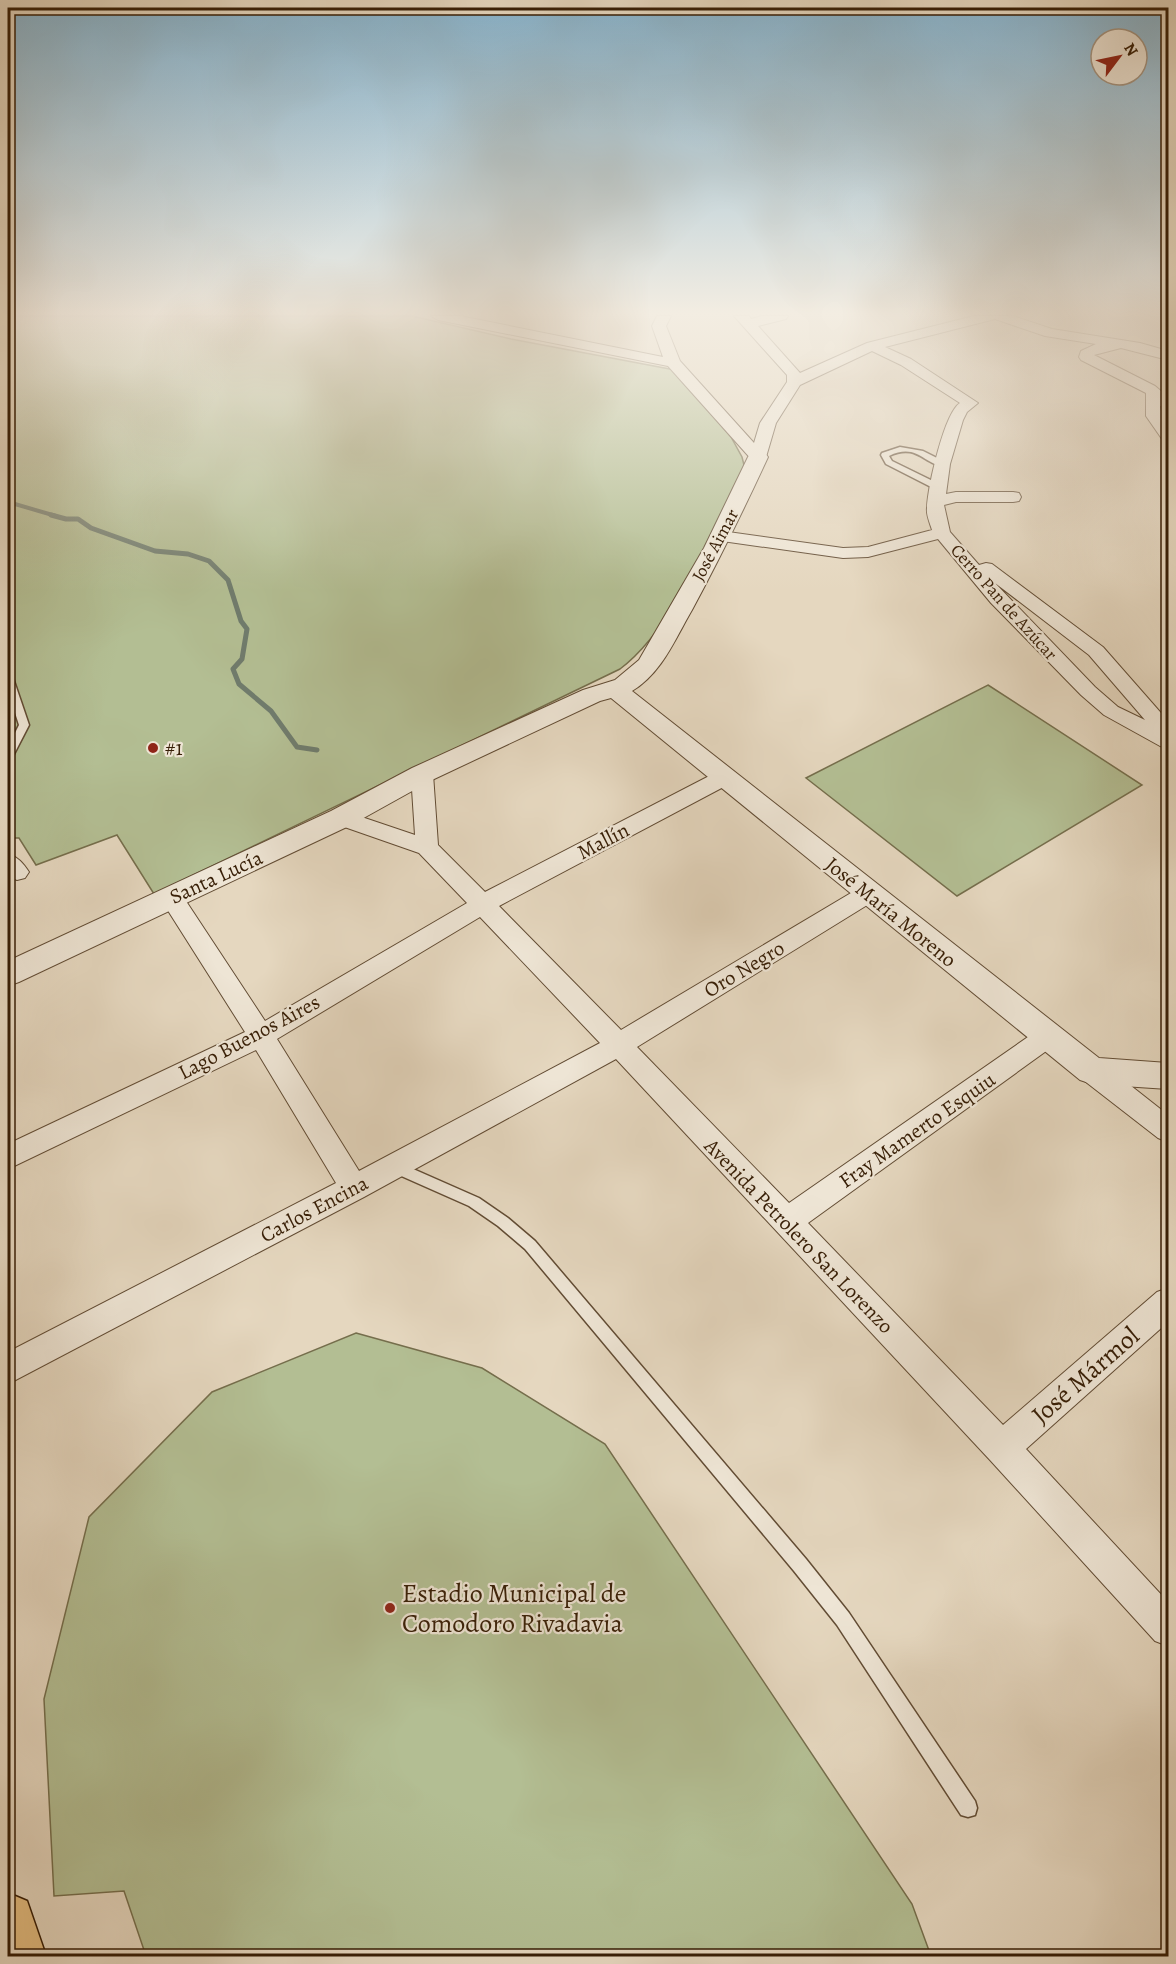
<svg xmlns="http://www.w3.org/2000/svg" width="1176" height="1964" font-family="Alegreya,serif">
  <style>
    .green { fill: #b3be93; stroke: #756e4c; stroke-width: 1.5 }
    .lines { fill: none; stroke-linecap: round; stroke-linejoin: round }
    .stream-far1 { stroke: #707c6d; stroke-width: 4 }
    .stream { stroke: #707c6d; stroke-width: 5 }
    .service-casing { stroke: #624c34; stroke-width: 3 }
    .minor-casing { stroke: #624c34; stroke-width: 2 }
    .tertiary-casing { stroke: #624c34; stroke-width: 2 }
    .primary-casing { stroke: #371e06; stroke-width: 3 }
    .service { fill: #eee5d5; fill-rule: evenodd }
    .minor { fill: #eee5d5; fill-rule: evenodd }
    .tertiary { fill: #eee5d5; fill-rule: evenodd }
    .primary { fill: #e2bc80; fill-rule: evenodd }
    .poi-dot { fill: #8f2418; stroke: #eee5d5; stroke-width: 2 }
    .labels { text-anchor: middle; stroke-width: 4.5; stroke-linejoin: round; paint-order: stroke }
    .far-street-label { font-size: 18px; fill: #371e06; stroke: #eee5d5 }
    .poi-label { font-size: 21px; fill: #371e06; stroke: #eee5d5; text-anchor: start }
    .street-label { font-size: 21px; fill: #371e06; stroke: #eee5d5 }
    .near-street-label { font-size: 26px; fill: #371e06; stroke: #eee5d5 }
    .near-poi-label { font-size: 26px; fill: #371e06; stroke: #eee5d5; text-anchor: start }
  </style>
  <rect width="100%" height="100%" fill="#e5d7bf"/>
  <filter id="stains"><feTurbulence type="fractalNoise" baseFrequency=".00333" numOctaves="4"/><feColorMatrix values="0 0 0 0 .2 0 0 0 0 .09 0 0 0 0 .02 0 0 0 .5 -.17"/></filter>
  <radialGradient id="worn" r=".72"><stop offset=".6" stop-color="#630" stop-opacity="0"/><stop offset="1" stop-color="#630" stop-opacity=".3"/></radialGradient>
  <path class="green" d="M 8,316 L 412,316 L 511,339 L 675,370 L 731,437 L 742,457 L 745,469 C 714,529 674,629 620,669 L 154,894 L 117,835 L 36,865 L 19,838 L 8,838 Z
    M 988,685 L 1142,785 L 957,896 L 806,778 Z
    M 356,1333 L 482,1368 L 605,1444 L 912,1904 L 931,1956 L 146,1956 L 124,1891 L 54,1896 L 44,1699 L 89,1517 L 212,1392 Z"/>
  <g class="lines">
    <path class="stream-far1" d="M 8,502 L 56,516"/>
    <path class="stream" d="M 51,515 L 66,519 L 78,519 L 91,528 L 155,551 L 188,554 L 209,561 L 228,580 L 241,621 L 247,629 L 242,659 L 233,669 L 239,684 L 271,711 L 297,747 L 317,750"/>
    <defs>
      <path id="service" d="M 900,447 L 923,451 L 945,462 L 945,466 C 924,466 918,442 889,456 L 892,461 L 941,485 L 941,489 L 935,489 L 886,464 L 881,455 L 882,453 Z
        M 8,675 L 13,678 L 29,725 L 13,756 L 8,759 L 8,747 L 19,725 L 8,691 Z
        M 395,1161 L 479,1198 L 508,1218 L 535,1241 L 806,1559 L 849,1613 L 975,1801 L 977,1808 L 975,1815 L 968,1817 L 961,1815 L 837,1625 L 794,1571 L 525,1249 L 498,1226 L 469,1206 L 390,1171 L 388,1167 L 390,1163 Z"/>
      <path id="minor" d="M 431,316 L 460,316 L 663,357 L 652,326 L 657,316 L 671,316 L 666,326 L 680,361 L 754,443 L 760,423 L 787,382 L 787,375 L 734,316 L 749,316 L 751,319 L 762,316 L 788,316 L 786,319 L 758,326 L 800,373 L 867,343 L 974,316 L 1013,316 L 1052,329 L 1140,343 L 1168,351 L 1168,360 L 1121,348 L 1094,355 L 1155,386 L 1168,397 L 1168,408 L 1160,406 C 1162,420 1170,426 1168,441 L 1162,439 L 1146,416 L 1146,393 L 1081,360 L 1079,357 L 1081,351 L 1096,344 L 1045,336 L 995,319 L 885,347 L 911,359 L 978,403 L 967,412 L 963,420 L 950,464 L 946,494 L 956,492 L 1013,492 L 1019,493 L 1021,497 L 1019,501 L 1013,502 L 956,502 L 944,505 L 950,532 L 979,565 L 986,563 L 992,564 L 1103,647 L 1168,721 L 1168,748 L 1160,746 L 1104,715 L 1081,695 L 991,603 L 938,539 L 868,557 L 843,558 L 715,540 L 712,536 L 715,532 L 721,531 L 843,548 L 868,547 L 932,530 C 930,523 926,515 927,508 C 928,487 944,413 960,403 L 901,365 L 872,351 L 800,385 L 776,423 L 766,457 L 758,462 L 752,460 L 668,366 L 438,320 ZM 995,583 L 1089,655 L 1145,720 L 1118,707 L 1095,687 Z
        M 422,767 L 430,769 L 433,774 L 438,845 L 485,892 L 715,773 L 723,771 L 731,773 L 734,778 L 731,783 L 499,906 L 621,1030 L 861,887 L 869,885 L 877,887 L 881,893 L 877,899 L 637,1047 L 789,1203 L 1038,1030 L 1047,1027 L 1056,1030 L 1060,1037 L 1056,1044 L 808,1223 L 1003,1425 L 1157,1292 L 1168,1288 L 1168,1322 L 1026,1449 L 1168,1602 L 1168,1646 L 1155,1641 L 990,1460 L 616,1059 L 364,1197 L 8,1384 L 8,1352 L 336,1183 L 256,1050 L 8,1169 L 8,1144 L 245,1032 L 160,898 L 164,892 L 172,889 L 180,892 L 265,1021 L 467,903 L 419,853 L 333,823 L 330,818 L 333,813 L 341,810 L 415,835 L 411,774 L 414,769 ZM 480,917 L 600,1043 L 359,1171 L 277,1039 Z
        M 8,854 C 18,857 23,863 29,872 L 25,878 L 17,880 L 8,876 Z
        M 1092,1060 L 1102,1063 L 1168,1115 L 1168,1142 L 1158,1138 L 1082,1079 L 1078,1071 L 1082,1063 Z"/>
      <path id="tertiary" d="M 758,451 L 765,453 L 768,457 C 744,509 719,560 692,610 C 675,639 662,673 632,691 L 1099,1058 L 1168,1063 L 1168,1089 L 1092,1084 L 1080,1080 L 611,698 L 600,701 L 432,780 L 351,825 L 19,982 L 8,986 L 8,961 L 331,811 L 412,768 L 583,690 L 615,680 L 639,660 L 704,548 L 748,457 L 751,453 Z"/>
      <path id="primary" d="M 8,1893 L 27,1901 L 46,1956 L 8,1956 Z"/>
    </defs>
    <use href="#service" class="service-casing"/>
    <use href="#minor" class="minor-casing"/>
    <use href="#tertiary" class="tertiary-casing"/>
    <use href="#primary" class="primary-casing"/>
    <use href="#service" class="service"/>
    <use href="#minor" class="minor"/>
    <use href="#tertiary" class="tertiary"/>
    <use href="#primary" class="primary"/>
  </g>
  <linearGradient id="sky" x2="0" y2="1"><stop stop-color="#87b6d2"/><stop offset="0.53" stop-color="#f3ede2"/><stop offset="1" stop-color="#f3ede2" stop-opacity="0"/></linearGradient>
  <rect width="1176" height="591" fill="url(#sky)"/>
  <g class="poi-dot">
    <circle cx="153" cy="748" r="6"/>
    <circle cx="390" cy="1608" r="6"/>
  </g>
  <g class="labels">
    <g class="far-street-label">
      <text transform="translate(715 545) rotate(-62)" y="6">José Aimar</text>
      <text transform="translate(1004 602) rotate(48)" y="6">Cerro Pan de Azúcar</text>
    </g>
    <g class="poi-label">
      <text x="165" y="755">#1</text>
    </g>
    <g class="street-label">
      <text transform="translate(603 841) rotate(-28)" y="7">Mallín</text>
      <text transform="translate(216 877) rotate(-25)" y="7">Santa Lucía</text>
      <text transform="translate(891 912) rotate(39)" y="7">José María Moreno</text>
      <text transform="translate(744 969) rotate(-31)" y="7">Oro Negro</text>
      <text transform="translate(249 1037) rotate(-28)" y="7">Lago Buenos Aires</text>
      <text transform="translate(917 1130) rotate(-35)" y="7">Fray Mamerto Esquiu</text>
      <text transform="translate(314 1209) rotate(-28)" y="7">Carlos Encina</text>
      <text transform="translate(799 1236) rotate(46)" y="7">Avenida Petrolero San Lorenzo</text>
    </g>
    <g class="near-street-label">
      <text transform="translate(1085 1375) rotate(-41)" y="9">José Mármol</text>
    </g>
    <g class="near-poi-label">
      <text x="402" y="1602">Estadio Municipal de<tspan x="402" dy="30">Comodoro Rivadavia</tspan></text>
    </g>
  </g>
  <rect width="1176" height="1964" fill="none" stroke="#e5d7bf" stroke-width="30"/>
  <rect x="9" y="9" width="1158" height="1946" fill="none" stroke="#371e06" stroke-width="3"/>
  <rect x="15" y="15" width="1146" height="1934" fill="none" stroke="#371e06" stroke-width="1.5"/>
  <g transform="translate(1119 57) rotate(58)"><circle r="28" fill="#eee5d5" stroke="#a59582" stroke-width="1.5"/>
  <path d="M0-4.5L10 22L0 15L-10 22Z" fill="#8f2418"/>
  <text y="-9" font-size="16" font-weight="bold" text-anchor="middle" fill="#371e06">N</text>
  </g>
  <rect width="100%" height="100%" filter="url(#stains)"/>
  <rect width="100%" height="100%" fill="url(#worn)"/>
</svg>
